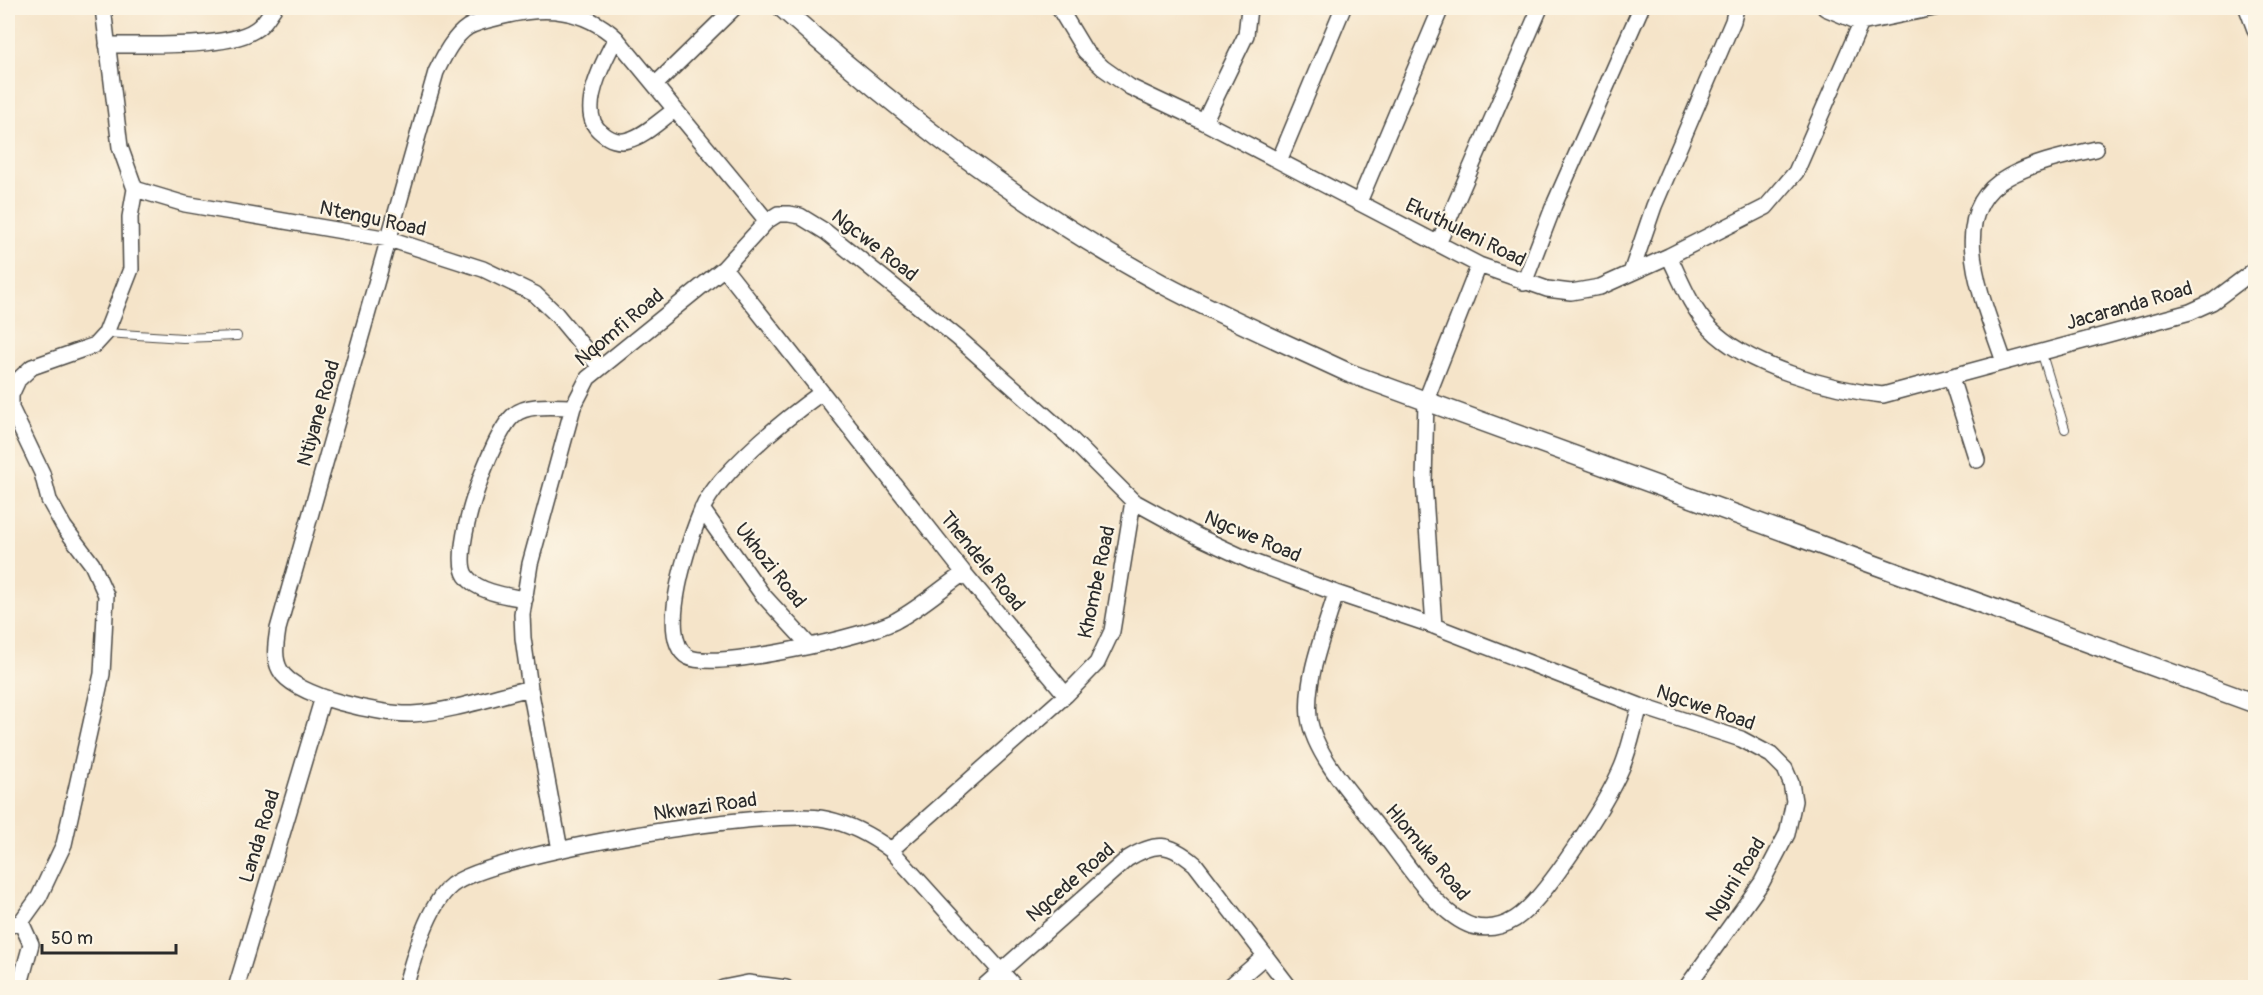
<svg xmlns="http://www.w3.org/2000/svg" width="2263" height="995" font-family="Pangolin,sans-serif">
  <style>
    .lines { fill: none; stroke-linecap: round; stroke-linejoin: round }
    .service-casing { stroke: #494743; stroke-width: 10 }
    .minor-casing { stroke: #494743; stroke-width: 18 }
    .tertiary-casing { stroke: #494743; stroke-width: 21 }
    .service { stroke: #fff; stroke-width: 8 }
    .minor { stroke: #fff; stroke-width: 15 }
    .tertiary { stroke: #fff; stroke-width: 18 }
    .labels { text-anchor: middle; stroke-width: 4.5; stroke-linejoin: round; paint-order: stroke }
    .street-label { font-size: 20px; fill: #2b2b2b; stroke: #fcf5e5 }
  </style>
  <rect width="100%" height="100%" fill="#fcf5e5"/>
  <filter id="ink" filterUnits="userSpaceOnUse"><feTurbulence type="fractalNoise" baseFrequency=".0167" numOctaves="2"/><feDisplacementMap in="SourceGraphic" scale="12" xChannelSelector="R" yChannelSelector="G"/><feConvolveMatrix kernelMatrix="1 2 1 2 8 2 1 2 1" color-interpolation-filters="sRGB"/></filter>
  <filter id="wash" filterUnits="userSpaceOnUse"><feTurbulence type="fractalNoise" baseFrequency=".008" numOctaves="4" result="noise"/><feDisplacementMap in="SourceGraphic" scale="24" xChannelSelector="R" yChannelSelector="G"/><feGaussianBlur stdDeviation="1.35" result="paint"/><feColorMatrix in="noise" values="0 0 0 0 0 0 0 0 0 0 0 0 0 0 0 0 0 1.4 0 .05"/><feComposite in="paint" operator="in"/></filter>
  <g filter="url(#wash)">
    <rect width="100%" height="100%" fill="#f5e4c9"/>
  </g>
  <g filter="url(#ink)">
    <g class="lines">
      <defs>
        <path id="service" d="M 106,333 L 183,338 L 237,336
          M 2041,351 L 2065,429"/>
        <path id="minor" d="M 1059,8 L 1085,51 L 1103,68 L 1130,87 L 1204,122 L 1479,265 L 1547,289 L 1571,292 L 1600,287 L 1669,256 L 1766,207 L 1796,172 L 1861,23
          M 1825,8 L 1861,23 L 1934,8
          M 2247,8 L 2256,32
          M 616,38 C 604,60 575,114 602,133 C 609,139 619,143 628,140 C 645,136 661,119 675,110
          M 107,45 C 142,44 236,50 260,26 C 266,21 270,13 274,8
          M 655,85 L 734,8
          M 1204,122 L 1246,35 L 1249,8
          M 1279,161 L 1343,8
          M 135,189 L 185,204 L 389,239 L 483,269 L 535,294 L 556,314 L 600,367
          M 1359,202 L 1441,8
          M 1438,244 L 1540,8
          M 1669,256 C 1681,281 1691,308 1710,328 C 1746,366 1832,390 1883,395 L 2190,312 L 2212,302 L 2256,269
          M 724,268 L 964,573 L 1066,695
          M 1631,273 L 1654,206 L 1733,21 L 1736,8
          M 1524,283 L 1554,205 L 1641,8
          M 2004,362 C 1987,309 1940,213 2008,177 C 2035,162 2066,156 2096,149
          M 1951,378 L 1977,460
          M 821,393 C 785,419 752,446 722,480 C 715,488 706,500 702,510 C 690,537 655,638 688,657 C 714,671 870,636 897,620 C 921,607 942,588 964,573
          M 702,509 L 762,594 L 808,644
          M 1336,593 C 1325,631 1305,677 1309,717 C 1314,757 1360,804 1384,835 C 1406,862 1438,915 1472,926 C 1487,930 1502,927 1515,919 C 1545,900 1607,802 1622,767 C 1630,748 1634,726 1640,706
          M 525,599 C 507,596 477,592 466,576 C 449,553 492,433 514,415 C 528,403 556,407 573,407
          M 1434,626 L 1424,482 L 1426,400 L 1479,265
          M 530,688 C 493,697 450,712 412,714 C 383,715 294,697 280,670 C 273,657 276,643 278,629 L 436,72 C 444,56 453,37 468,27 C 479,21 492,19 504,16 C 546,6 583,8 616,38 L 767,221
          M 560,850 L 530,688 L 523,638 L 522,614 L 530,564 L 573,407 L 588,378 L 724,268 L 767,221 L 778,214 L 789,214 L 800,216 L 826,232 L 958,338 L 1066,434 L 1133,501 L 1197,536 L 1253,562 L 1336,593 L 1434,626 L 1640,706 L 1741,739 L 1771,755 L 1785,769 L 1791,783 L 1794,801 L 1787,834 L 1762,882 L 1686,988
          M 891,850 L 1066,695 L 1097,663 L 1112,631 L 1133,501
          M 8,926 L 21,922 L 39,897 L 64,844 L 102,674 L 106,595 L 92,564 L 64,527 L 49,500 L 42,473 L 11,408 L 11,395 L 18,380 L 32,367 L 95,345 L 106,333 L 131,269 L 130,217 L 135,189 L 120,147 L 103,8
          M 19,988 L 31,944 L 21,922
          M 236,988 L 323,697
          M 405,988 C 413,959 428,904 452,885 C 496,852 771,807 826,819 C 850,824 872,836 891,850 L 1016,988
          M 723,988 L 748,983 L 786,988
          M 982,988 L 1127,859 C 1156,841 1169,842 1195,864 L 1290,988
          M 1228,988 L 1265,956"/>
        <path id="tertiary" d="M 782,8 C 898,112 1026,210 1164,285 C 1224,317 1287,344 1349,373 L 2256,704"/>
      </defs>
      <use href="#service" class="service-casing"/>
      <use href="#minor" class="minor-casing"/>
      <use href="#tertiary" class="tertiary-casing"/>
      <use href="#service" class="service"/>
      <use href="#minor" class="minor"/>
      <use href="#tertiary" class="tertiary"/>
    </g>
  </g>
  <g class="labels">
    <g class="street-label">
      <text transform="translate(373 218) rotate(12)" y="7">Ntengu Road</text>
      <text transform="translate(1466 232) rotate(26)" y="7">Ekuthuleni Road</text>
      <text transform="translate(875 245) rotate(38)" y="7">Ngcwe Road</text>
      <text transform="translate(2129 305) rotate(-16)" y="7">Jacaranda Road</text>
      <text transform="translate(619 327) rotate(-40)" y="7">Nqomfi Road</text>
      <text transform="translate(318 413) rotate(-74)" y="7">Ntiyane Road</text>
      <text transform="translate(1253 536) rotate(23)" y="7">Ngcwe Road</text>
      <text transform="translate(983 561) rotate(51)" y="7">Thendele Road</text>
      <text transform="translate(771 565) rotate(52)" y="7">Ukhozi Road</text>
      <text transform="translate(1096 582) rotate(-78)" y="7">Khombe Road</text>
      <text transform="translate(1706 707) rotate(19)" y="7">Ngcwe Road</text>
      <text transform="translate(705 806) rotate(-8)" y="7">Nkwazi Road</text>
      <text transform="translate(259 836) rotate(-73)" y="7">Landa Road</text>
      <text transform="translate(1428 852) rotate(50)" y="7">Hlomuka Road</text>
      <text transform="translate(1735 879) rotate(-58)" y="7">Nguni Road</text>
      <text transform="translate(1070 882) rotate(-41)" y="7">Ngcede Road</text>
    </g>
  </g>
  <rect width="2263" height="995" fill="none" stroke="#fcf5e5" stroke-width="30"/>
  <path d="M42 944v9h134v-9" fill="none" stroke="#2b2b2b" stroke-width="3"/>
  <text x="51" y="944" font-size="18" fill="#2b2b2b" stroke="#fcf5e5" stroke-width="4.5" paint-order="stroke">50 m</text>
</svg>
